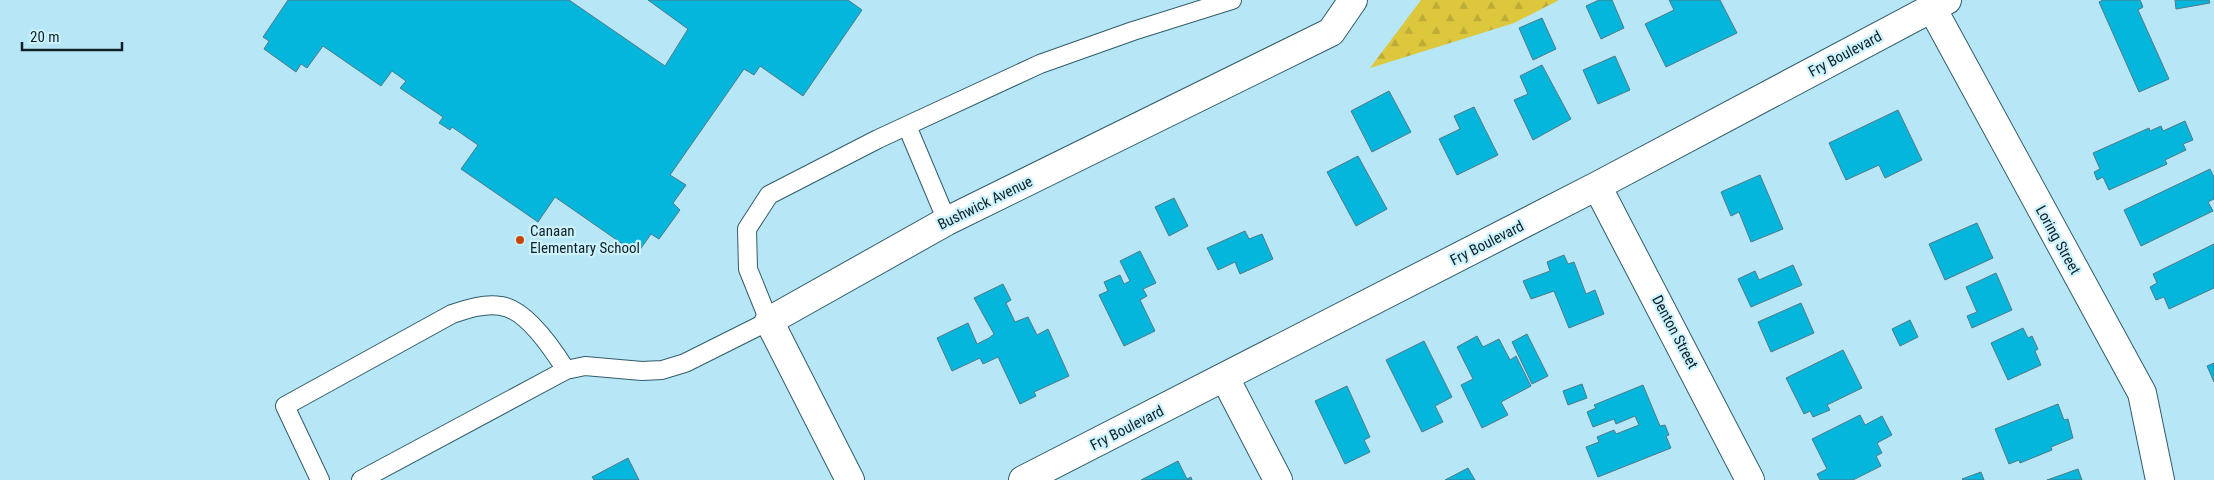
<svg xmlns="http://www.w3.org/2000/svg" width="2214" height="480" font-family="'Roboto Condensed',sans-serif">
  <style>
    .forest { fill: url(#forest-firs) }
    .building { fill: #05b6dc; stroke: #4f7b89 }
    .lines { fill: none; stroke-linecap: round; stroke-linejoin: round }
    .lane-casing { stroke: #325d6a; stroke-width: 20 }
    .street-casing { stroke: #325d6a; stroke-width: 30 }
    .lane { stroke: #fff; stroke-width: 18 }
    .street { stroke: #fff; stroke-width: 28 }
    .poi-dot { fill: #ca4500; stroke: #ccf2fe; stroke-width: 2 }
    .labels { text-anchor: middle; stroke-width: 4.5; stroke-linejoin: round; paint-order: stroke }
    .street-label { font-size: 15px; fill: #0f2127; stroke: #ccf2fe }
    .poi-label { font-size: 15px; fill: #0f2127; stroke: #ccf2fe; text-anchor: start }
  </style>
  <defs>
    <pattern id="forest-firs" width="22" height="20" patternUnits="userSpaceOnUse" patternTransform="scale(1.25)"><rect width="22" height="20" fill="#ddc73d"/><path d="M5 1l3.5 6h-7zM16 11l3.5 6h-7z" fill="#bcab36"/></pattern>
  </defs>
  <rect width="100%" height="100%" fill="#b7e6f6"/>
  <path class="forest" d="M 1421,0 L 1559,0 L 1514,23 L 1370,68 Z"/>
  <path class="building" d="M 288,0 L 569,0 L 665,66 L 688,29 L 648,0 L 848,0 L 862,10 L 803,96 L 760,66 L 754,75 L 744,69 L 670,175 L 686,185 L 673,203 L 680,210 L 659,239 L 651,234 L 637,254 L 555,197 L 538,222 L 461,169 L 478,145 L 452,127 L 450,130 L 439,123 L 443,117 L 400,88 L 406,81 L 392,71 L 381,86 L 323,46 L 307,68 L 301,64 L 296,72 L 264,49 L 269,41 L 263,37 Z
    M 1599,0 L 1612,0 L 1624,28 L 1601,39 L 1586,6 Z
    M 1669,0 L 1720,0 L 1737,33 L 1666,67 L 1645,24 L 1674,10 Z
    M 2103,0 L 2140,0 L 2143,7 L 2138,10 L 2169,79 L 2139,92 L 2099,2 Z
    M 2175,0 L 2209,0 L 2210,3 L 2176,9 Z
    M 1542,18 L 1556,49 L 1533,60 L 1519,28 Z
    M 1615,56 L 1630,90 L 1598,104 L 1583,70 Z
    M 1542,65 L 1571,119 L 1533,140 L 1514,100 L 1528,94 L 1520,76 Z
    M 1389,91 L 1411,132 L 1372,152 L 1351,111 Z
    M 1474,107 L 1498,155 L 1457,175 L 1439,139 L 1460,129 L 1454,116 Z
    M 1898,110 L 1922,160 L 1885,178 L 1879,165 L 1846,180 L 1829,143 Z
    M 2185,121 L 2193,140 L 2183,144 L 2186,150 L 2165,160 L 2167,164 L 2109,190 L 2103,177 L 2097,180 L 2094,172 L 2100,169 L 2093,153 L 2149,128 L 2150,131 L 2161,126 L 2163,131 Z
    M 1358,156 L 1387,209 L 1356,226 L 1327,172 Z
    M 2210,169 L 2214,177 L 2214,199 L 2208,202 L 2213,211 L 2141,246 L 2124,210 Z
    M 1760,175 L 1783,229 L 1751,242 L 1739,212 L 1731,216 L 1721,192 Z
    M 1174,198 L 1188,226 L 1169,236 L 1155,207 Z
    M 1977,223 L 1993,258 L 1945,280 L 1929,244 Z
    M 1245,231 L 1249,239 L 1262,234 L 1273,259 L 1240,274 L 1235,262 L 1218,270 L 1207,248 Z
    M 2214,244 L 2214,288 L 2169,309 L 2164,297 L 2156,300 L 2150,287 L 2157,283 L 2153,274 Z
    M 1140,251 L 1156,283 L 1143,289 L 1147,296 L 1140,300 L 1155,331 L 1124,346 L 1099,295 L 1108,291 L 1104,282 L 1120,275 L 1124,284 L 1130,281 L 1120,261 Z
    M 1564,255 L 1568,264 L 1574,262 L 1586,294 L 1595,290 L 1604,314 L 1569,328 L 1554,291 L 1531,299 L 1523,281 L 1550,271 L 1547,262 Z
    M 1793,265 L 1802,285 L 1751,307 L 1738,279 L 1755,271 L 1759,280 Z
    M 1996,273 L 2012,310 L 1972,328 L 1967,316 L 1977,312 L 1966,287 Z
    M 1003,284 L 1011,300 L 1006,303 L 1015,322 L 1028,317 L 1037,335 L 1048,329 L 1069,376 L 1034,392 L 1036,396 L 1020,404 L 998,357 L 983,364 L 980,358 L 952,371 L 937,338 L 968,323 L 977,344 L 989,338 L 994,334 L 974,298 Z
    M 1801,303 L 1814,333 L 1771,352 L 1758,322 Z
    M 1910,320 L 1918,337 L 1900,346 L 1892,329 Z
    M 2023,328 L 2028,338 L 2032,336 L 2038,349 L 2035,351 L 2041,365 L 2008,380 L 1991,343 Z
    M 1527,334 L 1548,376 L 1532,384 L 1512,342 Z
    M 1477,336 L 1483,347 L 1499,339 L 1510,360 L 1516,356 L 1531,386 L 1501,402 L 1508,415 L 1482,428 L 1461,385 L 1473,379 L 1457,347 Z
    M 1424,341 L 1452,397 L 1435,406 L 1443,422 L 1422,432 L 1386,360 Z
    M 1843,350 L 1862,388 L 1827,405 L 1830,410 L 1813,417 L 1810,411 L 1804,414 L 1786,378 Z
    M 2214,363 L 2214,382 L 2207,366 Z
    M 1582,384 L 1587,398 L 1568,405 L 1563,391 Z
    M 1643,385 L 1660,426 L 1665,425 L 1669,435 L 1666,436 L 1671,448 L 1598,477 L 1586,447 L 1599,442 L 1597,437 L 1614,430 L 1616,434 L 1639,425 L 1635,416 L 1616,424 L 1614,419 L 1593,427 L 1587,412 L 1596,408 L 1594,405 Z
    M 1347,386 L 1370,437 L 1364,440 L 1370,452 L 1345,464 L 1315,401 Z
    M 2058,404 L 2064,420 L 2068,419 L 2073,438 L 2051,447 L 2052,450 L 2020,463 L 2019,460 L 2009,464 L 1995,429 Z
    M 1860,415 L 1865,425 L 1882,416 L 1892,435 L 1877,443 L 1882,453 L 1876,456 L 1881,466 L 1853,480 L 1820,480 L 1817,474 L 1827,469 L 1812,439 Z
    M 628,458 L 639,480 L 594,480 L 592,477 Z
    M 1178,461 L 1187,479 L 1191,477 L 1192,480 L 1141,480 Z
    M 1468,468 L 1475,480 L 1445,480 Z
    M 2078,469 L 2082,480 L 2047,480 Z
    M 1981,472 L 1984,480 L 1963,480 L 1962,479 Z"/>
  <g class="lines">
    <defs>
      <path id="lane" d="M 907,126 L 947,221
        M 320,480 L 285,406 L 452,314 C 467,309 485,303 501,306 C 526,309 554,351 566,370
        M 361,480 L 566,370 L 585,366 L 642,371 L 662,370 L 685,363 L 769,321 L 748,269 L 747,229 L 769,195 L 878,139 L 1040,64 L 1133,31 L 1232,0"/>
      <path id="street" d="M 1932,8 L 2142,393 L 2160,480
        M 1597,186 L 1750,480
        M 1225,378 L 1278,480
        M 850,480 L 769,321 L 947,221 L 1331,32 L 1353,0
        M 1023,480 L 1597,186 L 1947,0"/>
    </defs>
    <use href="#lane" class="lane-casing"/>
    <use href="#street" class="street-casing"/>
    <use href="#lane" class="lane"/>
    <use href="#street" class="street"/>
  </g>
  <circle class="poi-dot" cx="520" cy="240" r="5"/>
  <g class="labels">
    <g class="street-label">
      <text transform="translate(1845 54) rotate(-28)" y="5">Fry Boulevard</text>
      <text transform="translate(985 203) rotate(-26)" y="5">Bushwick Avenue</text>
      <text transform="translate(2058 240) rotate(61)" y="5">Loring Street</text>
      <text transform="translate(1487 243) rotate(-27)" y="5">Fry Boulevard</text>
      <text transform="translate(1675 332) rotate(62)" y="5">Denton Street</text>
      <text transform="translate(1127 428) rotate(-27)" y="5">Fry Boulevard</text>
    </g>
    <g class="poi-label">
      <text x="530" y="236">Canaan<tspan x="530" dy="17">Elementary School</tspan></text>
    </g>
  </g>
  <path d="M22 42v8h100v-8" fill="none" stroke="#0f2127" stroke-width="2.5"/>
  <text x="30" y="42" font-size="15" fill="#0f2127" stroke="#ccf2fe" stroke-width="4" paint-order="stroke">20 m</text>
</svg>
